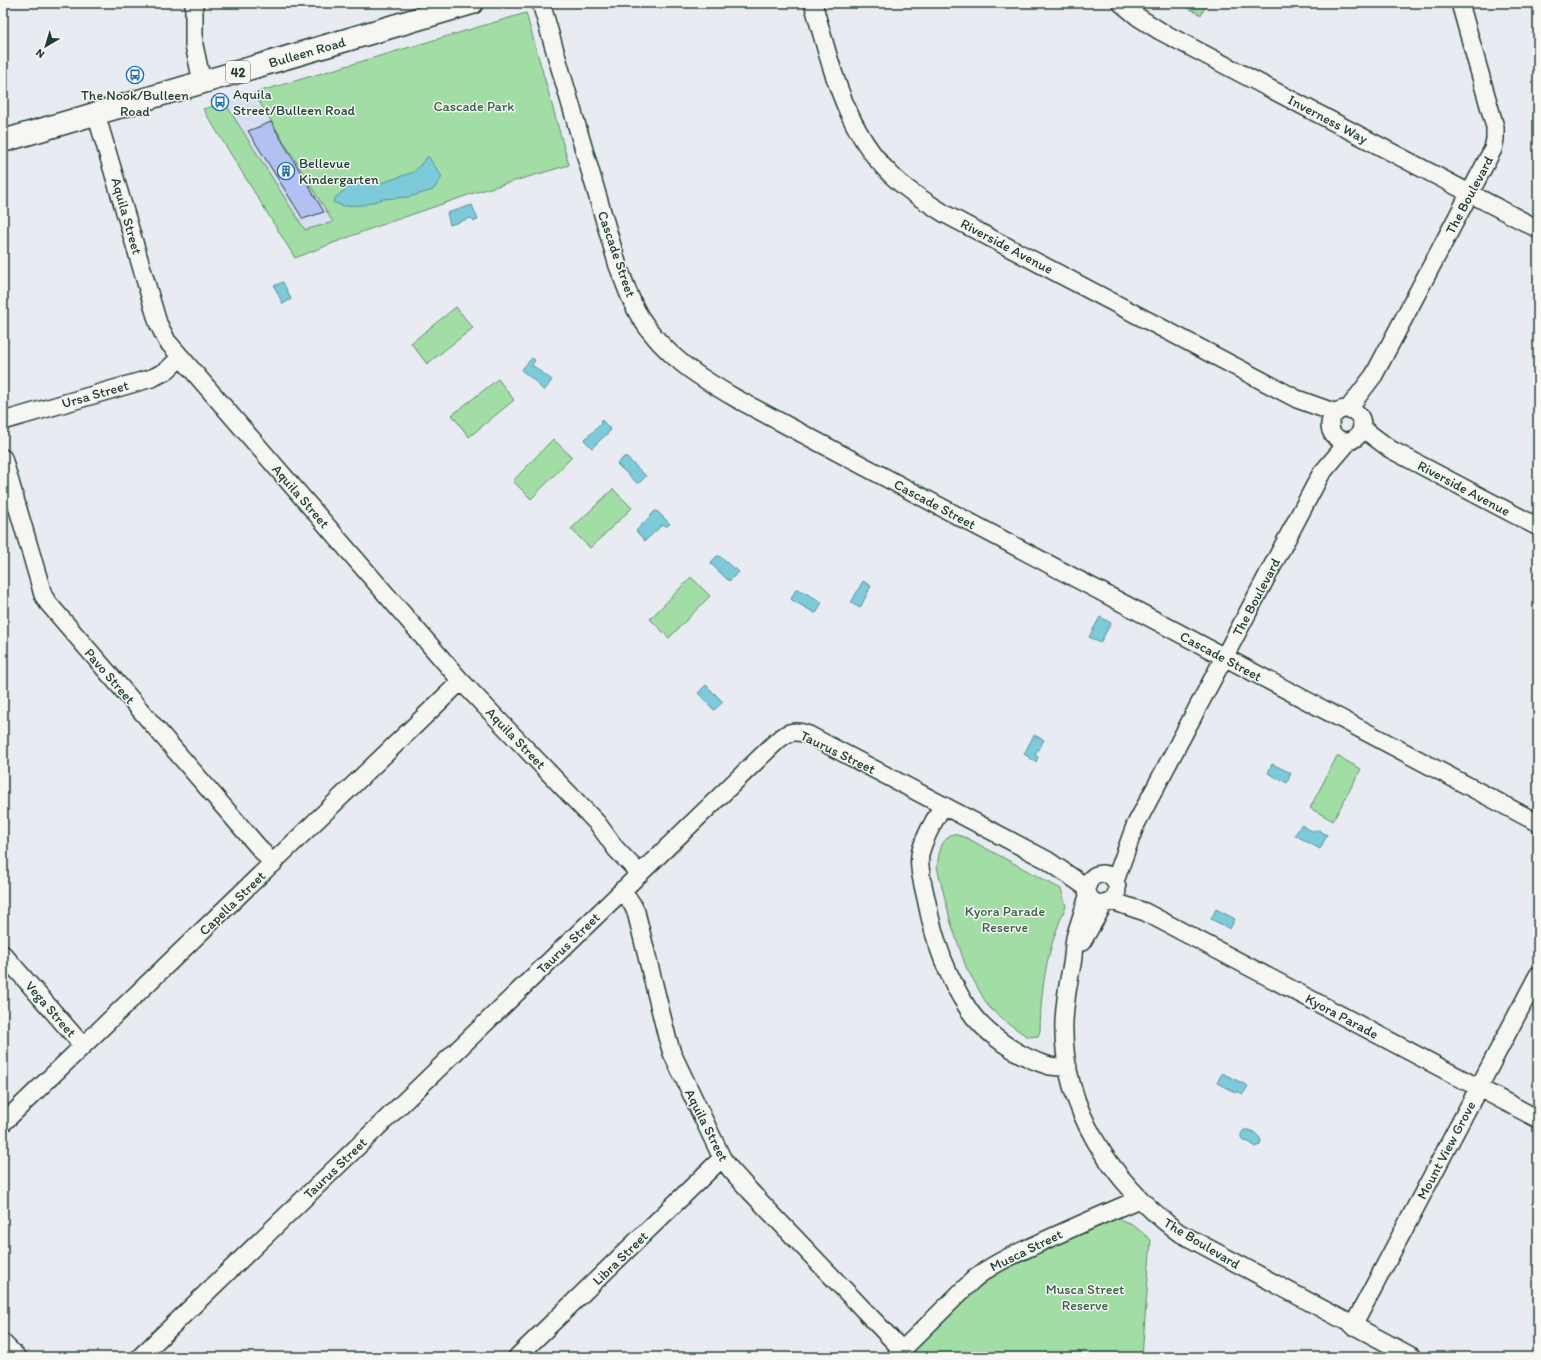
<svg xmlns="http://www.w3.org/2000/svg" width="1541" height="1360" font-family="Itim,sans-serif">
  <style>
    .built { fill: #d9def2 }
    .green { fill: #a1dda4; stroke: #608d6c }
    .water { fill: #7ccada; stroke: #579298 }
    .building { fill: #b3c1f2; stroke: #1f3d34 }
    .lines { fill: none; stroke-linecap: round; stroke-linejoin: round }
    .minor-casing { stroke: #1f3d34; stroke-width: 20 }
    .major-casing { stroke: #1f3d34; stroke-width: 25 }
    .minor { stroke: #f6f6f2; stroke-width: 17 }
    .major { stroke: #f6f6f2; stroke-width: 22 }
    .labels { text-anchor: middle; stroke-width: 3; stroke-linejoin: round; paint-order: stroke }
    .shield { fill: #f6f6f2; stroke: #60746d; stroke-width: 1 }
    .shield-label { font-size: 13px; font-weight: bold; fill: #1f3d34 }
    .street-label { font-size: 14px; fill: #1f3d34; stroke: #f6f6f2 }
    .poi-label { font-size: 14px; fill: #1f3d34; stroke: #f6f6f2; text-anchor: start }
    .park-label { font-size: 14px; fill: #395d4a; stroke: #f6f6f2 }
  </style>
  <rect width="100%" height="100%" fill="#e9ebf2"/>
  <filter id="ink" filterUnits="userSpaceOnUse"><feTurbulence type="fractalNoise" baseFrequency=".025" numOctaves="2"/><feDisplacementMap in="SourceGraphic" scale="8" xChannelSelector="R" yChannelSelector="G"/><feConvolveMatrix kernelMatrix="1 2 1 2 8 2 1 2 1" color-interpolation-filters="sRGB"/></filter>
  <g filter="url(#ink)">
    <path class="built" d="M 254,93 L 333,222 L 305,230 L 225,103 Z"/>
    <path class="green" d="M 1179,3 L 1207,3 L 1201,15 Z
      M 526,13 L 569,165 L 477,192 L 367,230 L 295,258 L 203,109 L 225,103 L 305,230 L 333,222 L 254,93 Z
      M 456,307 L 473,328 L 427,364 L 411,343 Z
      M 498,379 L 514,400 L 469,437 L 452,415 Z
      M 553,439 L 572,457 L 531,499 L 513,481 Z
      M 613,489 L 632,508 L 590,548 L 571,529 Z
      M 691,577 L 710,596 L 669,638 L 650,619 Z
      M 1337,756 L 1361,769 L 1333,821 L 1310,808 Z
      M 954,834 L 967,838 L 1061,889 L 1066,906 C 1047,950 1041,984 1040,1031 L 1038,1036 L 1029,1037 L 1022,1033 L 1002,1019 L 988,1006 L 966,967 L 951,923 L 937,867 L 939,854 L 942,844 L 950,835 Z
      M 1116,1218 L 1132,1224 L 1151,1240 L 1142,1357 L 907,1357 L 979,1287 L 1000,1271 Z"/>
    <path class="water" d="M 428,156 L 442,177 L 433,190 L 409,197 L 383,199 L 363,205 L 342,206 L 333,202 L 337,196 L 362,177 L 381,183 L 414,172 Z
      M 472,205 L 478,220 L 474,221 L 471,218 L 450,225 L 447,213 Z
      M 283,282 L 291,299 L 283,304 L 274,286 Z
      M 532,358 L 535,360 L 532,365 L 552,380 L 544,391 L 535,381 L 521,370 Z
      M 602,420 L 611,430 L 592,448 L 584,440 L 601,424 L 600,422 Z
      M 625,456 L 646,476 L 638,484 L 617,464 Z
      M 655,511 L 657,511 L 670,524 L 667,526 L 662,525 L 645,541 L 636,531 Z
      M 717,556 L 719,556 L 734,569 L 735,568 L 739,572 L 729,581 L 711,564 L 711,562 Z
      M 863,581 L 871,586 L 860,608 L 851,603 Z
      M 796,589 L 798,589 L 822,602 L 817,612 L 815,613 L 792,600 L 791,599 Z
      M 1100,617 L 1111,623 L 1100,643 L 1089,637 Z
      M 706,685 L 723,702 L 714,710 L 698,693 Z
      M 1034,735 L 1044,740 L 1035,755 L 1038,757 L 1036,762 L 1024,754 Z
      M 1272,764 L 1291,773 L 1287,783 L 1268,773 Z
      M 1301,825 L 1312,831 L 1319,830 L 1327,835 L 1320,849 L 1295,835 Z
      M 1216,909 L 1235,919 L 1230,929 L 1211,919 Z
      M 1222,1073 L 1248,1086 L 1243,1094 L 1237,1091 L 1236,1093 L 1217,1083 Z
      M 1244,1130 C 1252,1129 1257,1134 1261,1140 L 1260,1145 L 1256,1147 L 1249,1142 L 1243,1141 L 1241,1137 L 1241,1134 Z"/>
    <path class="building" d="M 271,122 L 324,212 L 303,219 L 248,131 Z"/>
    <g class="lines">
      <defs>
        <path id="minor" d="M 194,3 L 194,45 L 202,82
          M 541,3 L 618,266 C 625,283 630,301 640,317 C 665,356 697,376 737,399 L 1538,823
          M 813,3 C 832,68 846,137 900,183 C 914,195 930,204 945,214 L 1297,399 L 1336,413
          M 1121,3 L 1138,17 L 1160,31 L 1538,229
          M 96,114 L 158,323 L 167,341 L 461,681 L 598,824 L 616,849 L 640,874
          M1330 425a16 16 0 1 1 32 0a16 16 0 1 1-32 0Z
          M 1348,409 L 1374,375 L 1493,149 L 1495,139 L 1495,127 L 1460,3
          M 3,421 L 152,378 L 166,371 L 181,357
          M 1362,428 L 1390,449 L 1538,527
          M 3,458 L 40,584 L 43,595 L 48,603 L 273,864
          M 943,805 C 935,820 923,838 920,855 C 918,870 924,888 927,903 C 934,939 947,976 967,1007 C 983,1033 1020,1058 1050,1066 C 1055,1067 1062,1067 1068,1067
          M1087 889a15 15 0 1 1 30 0a15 15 0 1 1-30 0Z
          M 1115,881 L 1135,826 L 1321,474 L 1349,441
          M 622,890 L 632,904 L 636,912 L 667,1037 L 672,1053 L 722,1158 L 731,1170 L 750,1191 L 902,1350
          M 1088,896 C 1084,909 1080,921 1076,934 C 1073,943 1074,954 1072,964 C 1068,983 1065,1002 1064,1021 C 1061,1108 1112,1182 1178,1232 L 1413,1357
          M 1112,901 L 1145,912 L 1538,1119
          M 1082,942 L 1104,904
          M 3,954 L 83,1046
          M 3,1123 L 461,681
          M 1353,1326 L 1538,975
          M 3,1343 L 17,1357
          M 140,1357 L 777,741 C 788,731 795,730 809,735 L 1047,860 L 1086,887
          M 517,1357 L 722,1158
          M 895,1357 L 974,1279 C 992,1264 1013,1255 1035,1245 C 1069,1229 1104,1214 1139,1199"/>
        <path id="major" d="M 3,141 L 472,3"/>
      </defs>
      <use href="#minor" class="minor-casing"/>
      <use href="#major" class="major-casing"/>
      <use href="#minor" class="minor"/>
      <use href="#major" class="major"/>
    </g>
  </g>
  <defs>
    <symbol id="bus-ring" viewBox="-11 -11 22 22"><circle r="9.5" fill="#f6f6f2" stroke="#1f6fb2" stroke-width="1.5"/><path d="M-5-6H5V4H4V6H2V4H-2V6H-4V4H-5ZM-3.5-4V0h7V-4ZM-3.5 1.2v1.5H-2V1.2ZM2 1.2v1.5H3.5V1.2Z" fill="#1f6fb2"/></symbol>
    <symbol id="building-ring" viewBox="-11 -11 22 22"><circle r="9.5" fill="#f6f6f2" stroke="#1f6fb2" stroke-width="1.5"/><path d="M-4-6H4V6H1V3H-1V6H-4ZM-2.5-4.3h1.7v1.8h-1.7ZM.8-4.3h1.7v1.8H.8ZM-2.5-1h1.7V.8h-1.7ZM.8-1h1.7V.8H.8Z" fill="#1f6fb2"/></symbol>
  </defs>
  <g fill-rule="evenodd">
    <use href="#bus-ring" x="125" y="65" width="20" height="20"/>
    <use href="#bus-ring" x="210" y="92" width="20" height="20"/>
    <use href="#building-ring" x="276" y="161" width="20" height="20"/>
  </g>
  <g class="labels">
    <rect class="shield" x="226" y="61" width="24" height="22" rx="3"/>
    <g class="shield-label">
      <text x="238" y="77">42</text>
    </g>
    <g class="street-label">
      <text transform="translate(307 52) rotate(-16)" y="5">Bulleen Road</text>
      <text transform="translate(1328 119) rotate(28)" y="5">Inverness Way</text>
      <text transform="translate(1469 195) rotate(-62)" y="5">The Boulevard</text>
      <text transform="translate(127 216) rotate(74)" y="5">Aquila Street</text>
      <text transform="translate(1007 246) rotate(28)" y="5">Riverside Avenue</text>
      <text transform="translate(617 254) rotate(71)" y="5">Cascade Street</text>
      <text transform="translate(95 394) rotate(-16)" y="5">Ursa Street</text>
      <text transform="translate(1464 488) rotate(28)" y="5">Riverside Avenue</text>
      <text transform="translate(301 496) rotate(49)" y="5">Aquila Street</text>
      <text transform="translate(935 504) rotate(28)" y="5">Cascade Street</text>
      <text transform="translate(1256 597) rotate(-62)" y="5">The Boulevard</text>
      <text transform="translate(1221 656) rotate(28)" y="5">Cascade Street</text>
      <text transform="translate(110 676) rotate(49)" y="5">Pavo Street</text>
      <text transform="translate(516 738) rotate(46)" y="5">Aquila Street</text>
      <text transform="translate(838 752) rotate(26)" y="5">Taurus Street</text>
      <text transform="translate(232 903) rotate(-44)" y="5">Capella Street</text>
      <text transform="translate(568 943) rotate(-44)" y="5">Taurus Street</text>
      <text transform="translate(51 1009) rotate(49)" y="5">Vega Street</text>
      <text transform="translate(1342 1016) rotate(28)" y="5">Kyora Parade</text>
      <text transform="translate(707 1125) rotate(63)" y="5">Aquila Street</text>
      <text transform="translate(1446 1150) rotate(-62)" y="5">Mount View Grove</text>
      <text transform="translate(335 1168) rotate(-44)" y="5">Taurus Street</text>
      <text transform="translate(1202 1243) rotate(31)" y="5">The Boulevard</text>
      <text transform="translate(1026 1250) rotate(-26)" y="5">Musca Street</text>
      <text transform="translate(620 1258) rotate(-44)" y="5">Libra Street</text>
    </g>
    <g class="poi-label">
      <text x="233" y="99">Aquila<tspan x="233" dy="16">Street/Bulleen Road</tspan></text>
      <text x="135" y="100" text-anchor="middle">The Nook/Bulleen<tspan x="135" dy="16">Road</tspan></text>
      <text x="299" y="168">Bellevue<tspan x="299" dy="16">Kindergarten</tspan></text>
    </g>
    <g class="park-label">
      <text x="474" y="111">Cascade Park</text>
      <text x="1005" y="916">Kyora Parade<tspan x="1005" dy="16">Reserve</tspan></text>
      <text x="1085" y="1294">Musca Street<tspan x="1085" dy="16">Reserve</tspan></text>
    </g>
  </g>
  <rect width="1541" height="1360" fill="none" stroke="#f6f6f2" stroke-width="16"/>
  <rect x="8" y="8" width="1525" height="1344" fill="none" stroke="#1f3d34" stroke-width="1.5" filter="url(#ink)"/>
  <g transform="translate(46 46) rotate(218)" stroke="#f6f6f2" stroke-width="3" paint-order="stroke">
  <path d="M0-3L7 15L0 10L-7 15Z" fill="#1f3d34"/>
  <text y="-6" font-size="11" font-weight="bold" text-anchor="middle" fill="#1f3d34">N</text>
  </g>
</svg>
